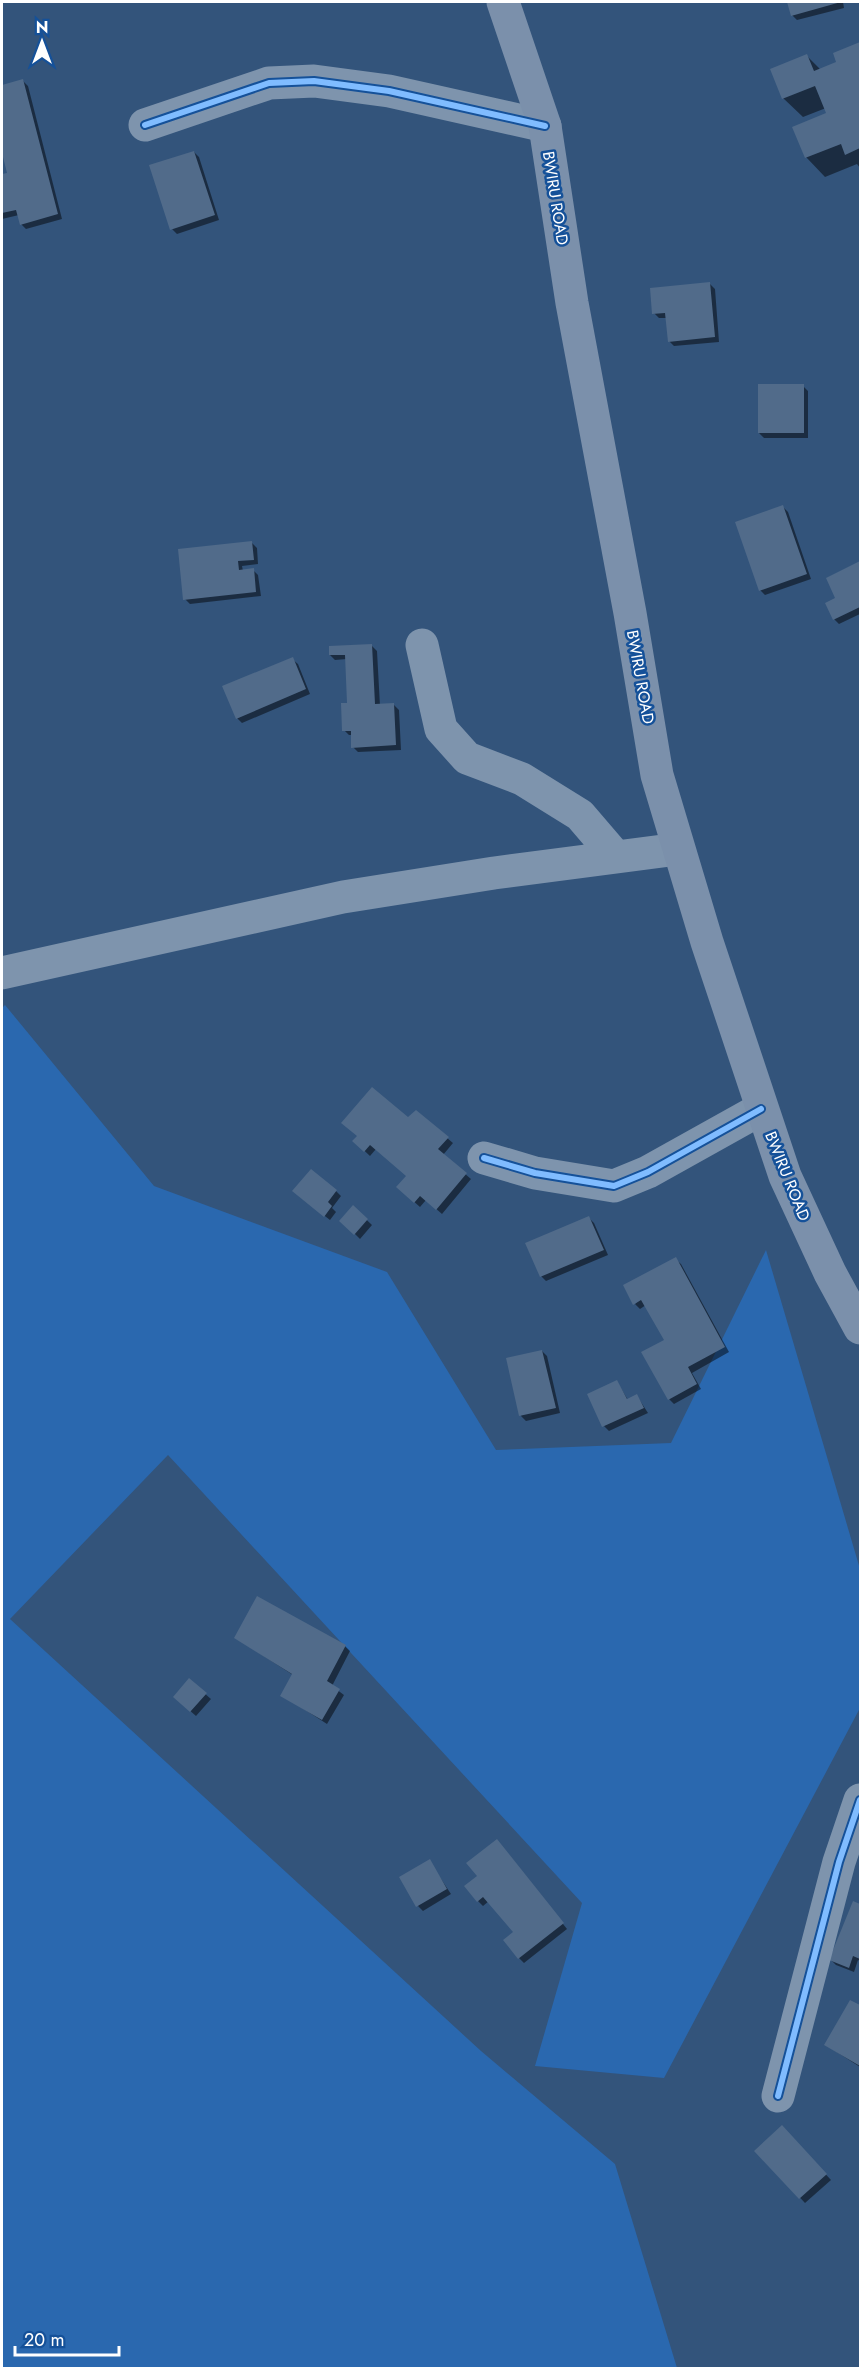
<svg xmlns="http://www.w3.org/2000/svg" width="862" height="2370" font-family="Jost,sans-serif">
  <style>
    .green { fill: #2a68af }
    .shadow { fill: #0007 }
    .building { fill: #516b8a }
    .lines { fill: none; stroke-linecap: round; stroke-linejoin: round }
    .minor { stroke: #7e94ad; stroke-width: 33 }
    .major { stroke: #7b90ab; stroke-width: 33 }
    .cycleway-casing { stroke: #155199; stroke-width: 10 }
    .cycleway { stroke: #80bcff; stroke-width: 6 }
    .labels { text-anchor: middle; stroke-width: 5; stroke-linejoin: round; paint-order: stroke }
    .street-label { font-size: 16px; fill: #fff; stroke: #155199 }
  </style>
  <rect width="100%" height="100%" fill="#33547b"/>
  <path class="green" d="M 5,1005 L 154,1186 L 387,1272 L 496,1450 L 671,1443 L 766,1250 L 860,1569 L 860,1708 L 664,2078 L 535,2066 L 582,1903 L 168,1455 L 10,1619 L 481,2051 L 615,2164 L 677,2368 L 2,2368 L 2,1008 Z"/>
  <path class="shadow" d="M 789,2 L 843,2 L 844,8 L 797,20 L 792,15 Z
    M 860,43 L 860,168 L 857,164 L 825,177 L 806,157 L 828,114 L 826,108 L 803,117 L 783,98 L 807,56 L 821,70 L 838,63 L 834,54 Z
    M 23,81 L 28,86 L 62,219 L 26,229 L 21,224 L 19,215 L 2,219 L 2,176 L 8,174 L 2,147 L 2,87 Z
    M 194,152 L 199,157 L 219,220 L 177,234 L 172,229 Z
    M 710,284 L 715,289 L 719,342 L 674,346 L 669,341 L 667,318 L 659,318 L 654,313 Z
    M 803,386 L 808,391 L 808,438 L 764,438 L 759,433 Z
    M 783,507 L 788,512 L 811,579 L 765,595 L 760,590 Z
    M 252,543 L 257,548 L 258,564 L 242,566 L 243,571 L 253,570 L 258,575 L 261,596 L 190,604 L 185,599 Z
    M 860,563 L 860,614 L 839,624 L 834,619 L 837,599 L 828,579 Z
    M 372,646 L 377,651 L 380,706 L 394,705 L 399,710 L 401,750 L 358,752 L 353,747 L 352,735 L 349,735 L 344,730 L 349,704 L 347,659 L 335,660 L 330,655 Z
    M 292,659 L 298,664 L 310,694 L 242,723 L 237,718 Z
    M 416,1112 L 453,1143 L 443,1155 L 471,1179 L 442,1214 L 426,1200 L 420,1207 L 403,1192 L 408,1176 L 376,1149 L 370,1156 L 354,1141 L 409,1120 Z
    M 336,1191 L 341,1196 L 332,1208 L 336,1212 L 330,1220 L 299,1196 Z
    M 353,1207 L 372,1225 L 360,1239 L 341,1220 Z
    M 589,1218 L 594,1223 L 608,1255 L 546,1281 L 541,1276 Z
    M 675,1259 L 681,1264 L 729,1352 L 692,1373 L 701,1389 L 674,1404 L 669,1399 L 666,1341 L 646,1305 L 640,1309 L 635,1304 Z
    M 542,1351 L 547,1356 L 560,1413 L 526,1421 L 521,1416 Z
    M 617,1382 L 628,1400 L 637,1396 L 648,1413 L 609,1431 L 604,1426 Z
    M 236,1638 L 345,1646 L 350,1651 L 332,1686 L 344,1695 L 327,1724 L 282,1695 L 293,1675 Z
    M 189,1680 L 211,1699 L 196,1716 L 180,1702 Z
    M 501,1846 L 567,1929 L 524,1963 L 519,1958 L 515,1933 L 489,1901 L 483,1906 L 478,1901 L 479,1876 Z
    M 429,1861 L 451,1894 L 423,1911 L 418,1906 Z
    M 853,1903 L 860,1906 L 860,1961 L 858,1960 L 854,1972 L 836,1965 L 831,1960 Z
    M 851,2002 L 860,2007 L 860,2067 L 826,2045 Z
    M 782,2127 L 831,2180 L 805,2203 L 756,2151 Z"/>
  <path class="building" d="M 787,2 L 841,2 L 791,16 Z
    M 860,42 L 860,148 L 845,155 L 841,144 L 805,158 L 792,127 L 826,113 L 815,86 L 782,99 L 770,69 L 807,54 L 814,71 L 836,62 L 833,53 Z
    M 23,79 L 58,214 L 20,225 L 16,210 L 2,213 L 2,174 L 7,173 L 2,153 L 2,85 Z
    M 194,151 L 215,215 L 170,230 L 149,165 Z
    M 710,282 L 715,337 L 668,342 L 665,313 L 652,314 L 650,288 Z
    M 758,384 L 804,384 L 804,433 L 758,433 Z
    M 783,505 L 807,574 L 759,591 L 735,522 Z
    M 252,541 L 254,560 L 238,561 L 239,570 L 254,568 L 256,592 L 183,600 L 178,549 Z
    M 860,561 L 860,607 L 833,620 L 825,603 L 835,598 L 826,578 Z
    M 372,644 L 375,704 L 394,703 L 396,745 L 351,748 L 351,731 L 342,731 L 341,703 L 347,703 L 345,655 L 329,655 L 329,646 Z
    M 293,657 L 306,689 L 236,719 L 222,686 Z
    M 372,1087 L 408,1117 L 416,1110 L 449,1137 L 438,1149 L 467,1173 L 436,1210 L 420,1196 L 414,1203 L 396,1187 L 406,1176 L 370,1145 L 364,1152 L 352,1141 L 357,1136 L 341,1123 Z
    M 311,1169 L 337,1190 L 328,1202 L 332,1206 L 324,1217 L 292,1191 Z
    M 353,1205 L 368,1219 L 354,1235 L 339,1221 Z
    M 589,1216 L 604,1250 L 540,1277 L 525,1243 Z
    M 676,1257 L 725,1347 L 688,1367 L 697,1384 L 668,1400 L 641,1352 L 664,1340 L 641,1300 L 633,1305 L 623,1285 Z
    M 542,1350 L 556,1408 L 519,1416 L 506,1358 Z
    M 617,1380 L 627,1399 L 637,1394 L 644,1408 L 602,1427 L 587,1394 Z
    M 257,1596 L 346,1645 L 327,1681 L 340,1689 L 322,1720 L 280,1696 L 292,1674 L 234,1638 Z
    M 189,1678 L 207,1693 L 190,1712 L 173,1697 Z
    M 497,1839 L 564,1923 L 518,1959 L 503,1940 L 513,1932 L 483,1897 L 477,1902 L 464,1886 L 477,1876 L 466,1863 Z
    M 430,1859 L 447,1889 L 416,1907 L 399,1877 Z
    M 853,1901 L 860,1904 L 860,1959 L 853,1956 L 849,1968 L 829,1960 Z
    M 850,2000 L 860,2005 L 860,2066 L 824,2045 Z
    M 782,2125 L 827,2174 L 799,2199 L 754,2151 Z"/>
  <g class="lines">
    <path class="minor" d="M 145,125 L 269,83 L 314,81 L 389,91 L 545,126
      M 422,645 L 441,729 L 467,758 L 522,779 L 580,815 L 616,857
      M 2,973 L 343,897 L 494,873 L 678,849
      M 484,1158 L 535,1173 L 614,1186 L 648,1172 L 761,1109
      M 778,2096 L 839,1862 L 860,1800"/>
    <path class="major" d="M 503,2 L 545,126 L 572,303 L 630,613 L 657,775 L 707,942 L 785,1176 L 830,1273 L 860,1328"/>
    <defs>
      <path id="cycleway" d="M 145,125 L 269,83 L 314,81 L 389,91 L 545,126
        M 484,1158 L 535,1173 L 614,1186 L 648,1172 L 761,1109
        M 778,2096 L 839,1862 L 860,1800"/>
    </defs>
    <use href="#cycleway" class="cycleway-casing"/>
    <use href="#cycleway" class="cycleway"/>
  </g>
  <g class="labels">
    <g class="street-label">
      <text transform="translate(556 198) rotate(81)" y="6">BWIRU ROAD</text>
      <text transform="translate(641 677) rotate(80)" y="6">BWIRU ROAD</text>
      <text transform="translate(788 1176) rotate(68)" y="6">BWIRU ROAD</text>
    </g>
  </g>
  <rect width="862" height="2370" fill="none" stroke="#ffffff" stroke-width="6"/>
  <g transform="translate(42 42)" stroke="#155199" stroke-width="4.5" paint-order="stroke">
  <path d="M0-4.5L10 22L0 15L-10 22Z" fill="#ffffff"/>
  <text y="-9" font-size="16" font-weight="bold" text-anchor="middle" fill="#ffffff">N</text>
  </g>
  <path d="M15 2346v9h104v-9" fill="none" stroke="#ffffff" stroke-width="3"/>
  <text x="24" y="2346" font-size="18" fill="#ffffff" stroke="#155199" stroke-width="4.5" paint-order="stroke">20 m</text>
</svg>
